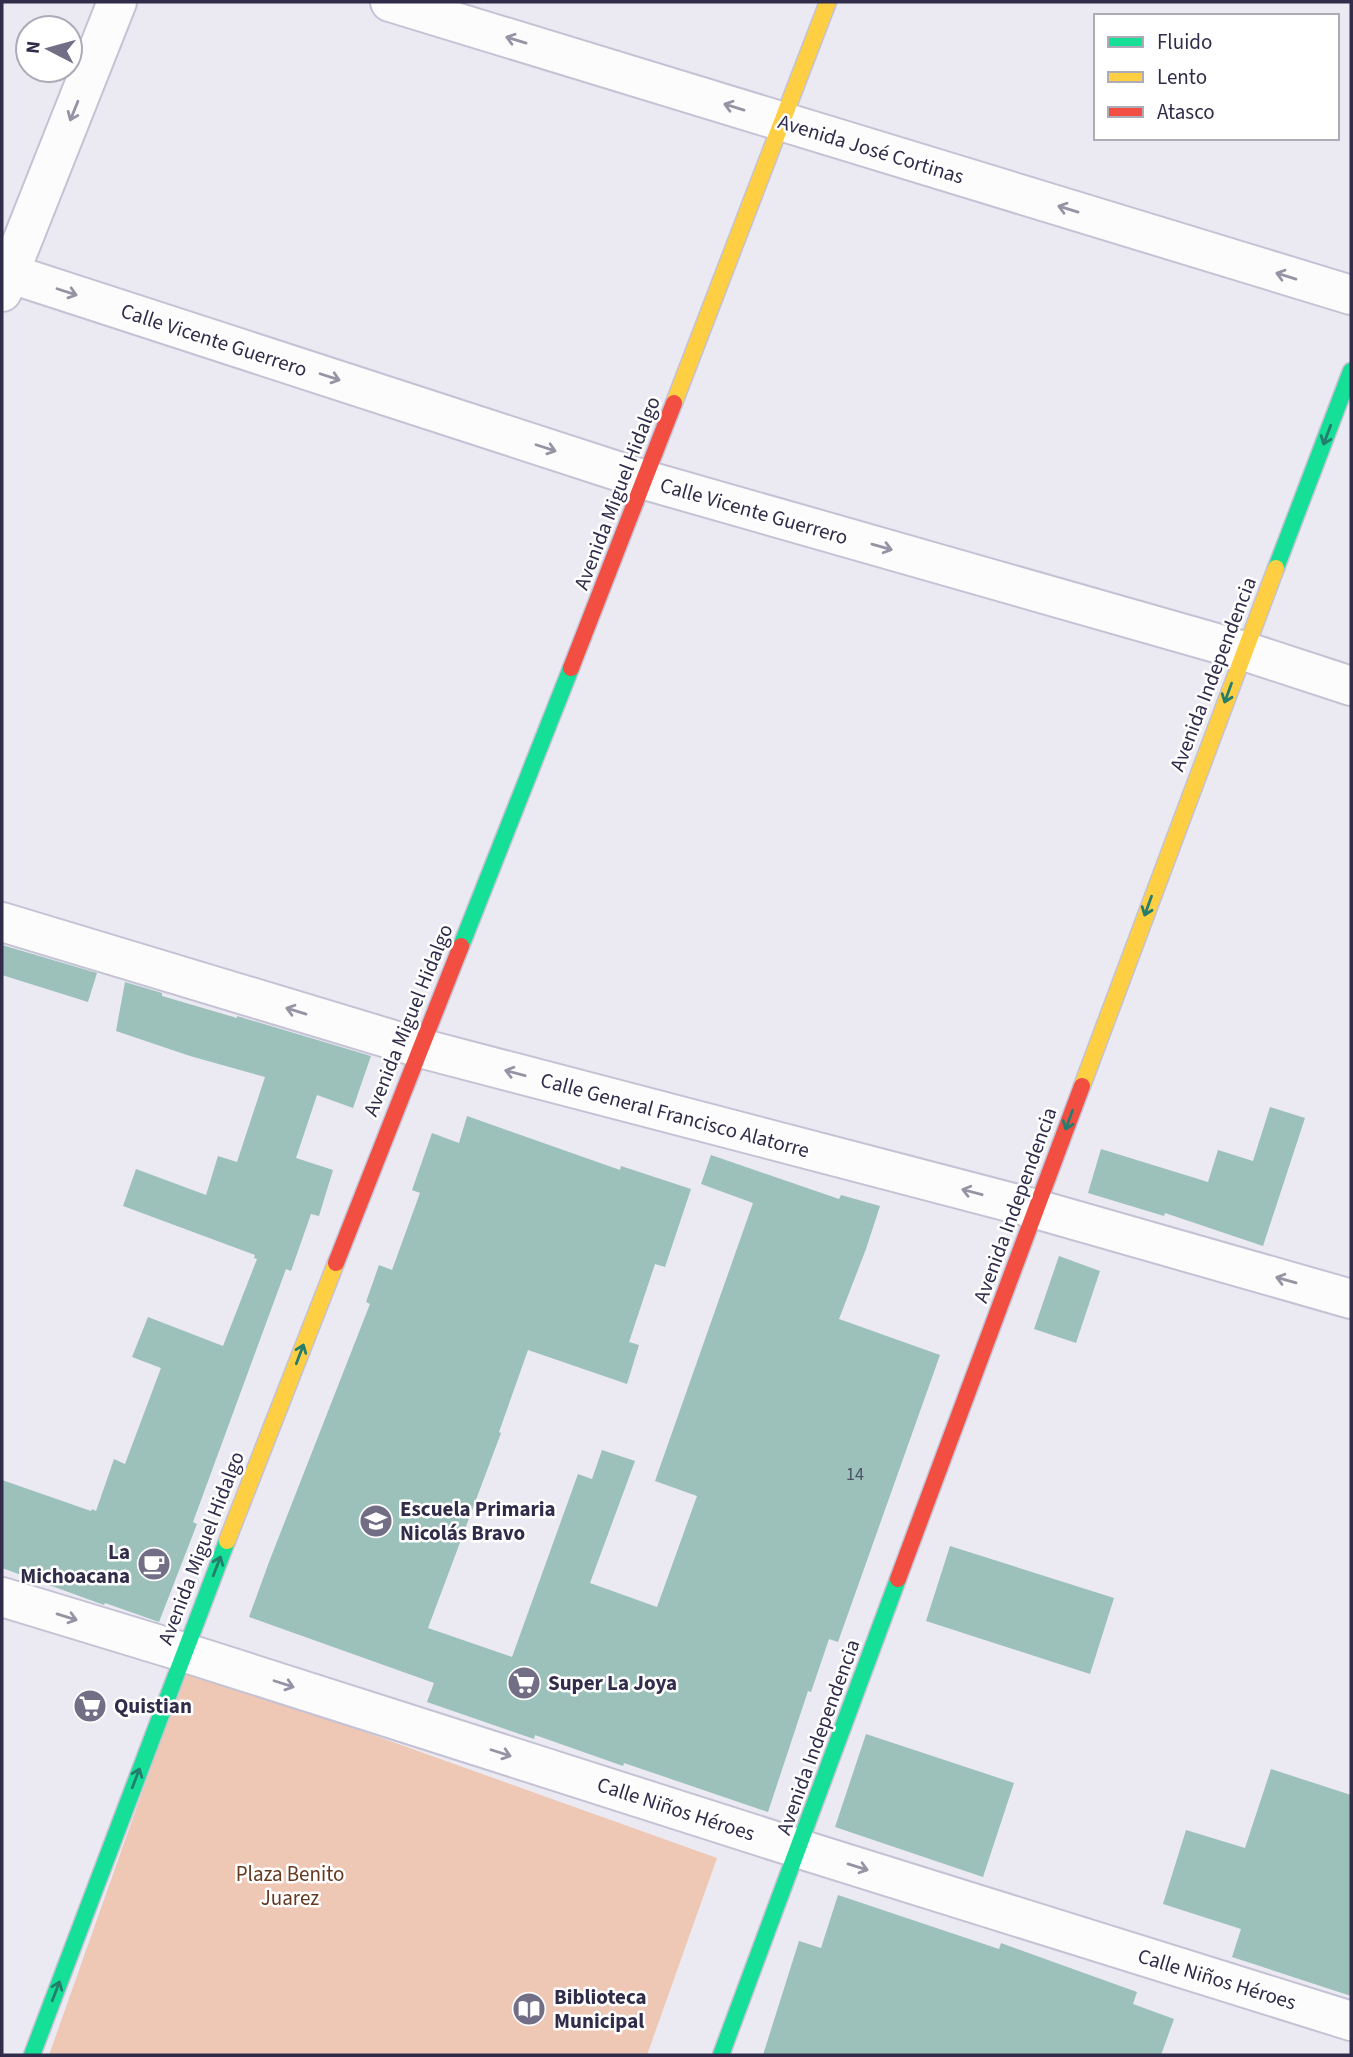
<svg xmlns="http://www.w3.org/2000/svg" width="1353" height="2057" font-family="'Source Sans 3',sans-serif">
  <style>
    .green { fill: #eec7b5 }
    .building { fill: #9cc0ba }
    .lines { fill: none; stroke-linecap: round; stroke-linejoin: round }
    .street-casing { stroke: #c4c2d4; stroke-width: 42 }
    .fast-casing { stroke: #c4c2d4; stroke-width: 19 }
    .slow-casing { stroke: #c4c2d4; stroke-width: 19 }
    .jam-casing { stroke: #c4c2d4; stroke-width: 19 }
    .street { stroke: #fcfcfd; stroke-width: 38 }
    .fast { stroke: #16e098; stroke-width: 16 }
    .slow { stroke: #ffcf43; stroke-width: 16 }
    .jam { stroke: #f24e42; stroke-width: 16 }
    .oneway { stroke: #9694a4 }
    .oneway2 { stroke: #247d6d }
    .labels { text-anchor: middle; stroke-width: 5; stroke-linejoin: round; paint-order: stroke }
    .number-label { font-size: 18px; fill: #4b5166 }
    .street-label { font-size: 21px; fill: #302c4a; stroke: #fff }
    .poi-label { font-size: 21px; font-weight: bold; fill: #302c4a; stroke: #fff; text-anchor: start }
    .park-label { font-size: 21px; fill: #65391f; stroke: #fff }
  </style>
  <rect width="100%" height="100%" fill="#ebeaf2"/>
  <path class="green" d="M 186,1668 L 717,1858 L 647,2055 L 49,2055 Z"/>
  <path class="building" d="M 2,945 L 97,973 L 88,1002 L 2,975 Z
    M 125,982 L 162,993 L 162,996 L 237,1018 L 237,1016 L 371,1056 L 353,1108 L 317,1095 L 296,1158 L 333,1170 L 319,1216 L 311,1214 L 291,1271 L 286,1269 L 193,1522 L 197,1524 L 159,1622 L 105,1603 L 104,1605 L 2,1568 L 2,1480 L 91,1511 L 92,1509 L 96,1511 L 114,1459 L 125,1464 L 161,1368 L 132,1357 L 148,1317 L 223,1346 L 257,1259 L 254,1258 L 255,1255 L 123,1206 L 136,1169 L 206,1195 L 218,1156 L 237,1162 L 265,1077 L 190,1056 L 116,1031 Z
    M 1270,1107 L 1305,1118 L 1263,1246 L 1165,1213 L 1164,1216 L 1088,1193 L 1101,1149 L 1208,1182 L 1218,1150 L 1253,1161 Z
    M 467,1116 L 620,1170 L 621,1166 L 691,1189 L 665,1267 L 655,1264 L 629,1342 L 639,1345 L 627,1384 L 528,1350 L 499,1432 L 501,1433 L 428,1628 L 512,1657 L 578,1474 L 592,1479 L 602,1450 L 635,1461 L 590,1583 L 657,1607 L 697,1496 L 655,1481 L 753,1203 L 701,1184 L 711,1155 L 839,1199 L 841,1195 L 880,1206 L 866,1249 L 839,1319 L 940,1355 L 838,1642 L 829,1639 L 811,1692 L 808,1691 L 768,1812 L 624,1763 L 623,1766 L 535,1735 L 534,1739 L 427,1702 L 434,1683 L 249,1617 L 269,1562 L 370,1304 L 366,1302 L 379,1265 L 392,1270 L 420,1193 L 412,1190 L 432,1133 L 459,1143 Z
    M 1059,1256 L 1100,1271 L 1076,1343 L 1034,1329 Z
    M 950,1546 L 1114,1598 L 1090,1674 L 926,1621 Z
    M 866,1734 L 1014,1783 L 983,1877 L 835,1827 Z
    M 1271,1769 L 1351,1795 L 1351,1996 L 1232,1957 L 1241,1929 L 1163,1904 L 1186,1830 L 1245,1848 Z
    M 838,1895 L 999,1949 L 1001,1943 L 1137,1992 L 1133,2004 L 1174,2019 L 1161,2055 L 763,2055 L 799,1941 L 821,1948 Z"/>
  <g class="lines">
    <defs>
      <path id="street" d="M 390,2 L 1351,295
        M 2,271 L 645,480 L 1244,651 L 1351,686
        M 2,292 L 117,2
        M 2,922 L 420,1048 L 1036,1209 L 1351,1299
        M 2,1597 L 183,1652 L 800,1849 L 1351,2021"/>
      <path id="fast" d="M 1276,568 L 1351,371
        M 461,946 L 571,668
        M 32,2055 L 227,1541
        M 721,2055 L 898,1579"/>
      <path id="slow" d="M 674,403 L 828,2
        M 1082,1086 L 1276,568
        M 227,1541 L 336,1263"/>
      <path id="jam" d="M 571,668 L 674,403
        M 336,1263 L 461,946
        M 898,1579 L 1082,1086"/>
    </defs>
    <use href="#street" class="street-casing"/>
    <use href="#fast" class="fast-casing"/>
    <use href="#slow" class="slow-casing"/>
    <use href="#jam" class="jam-casing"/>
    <use href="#street" class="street"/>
    <use href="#fast" class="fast"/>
    <use href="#slow" class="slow"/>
    <use href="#jam" class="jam"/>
  </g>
  <defs><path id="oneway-shaft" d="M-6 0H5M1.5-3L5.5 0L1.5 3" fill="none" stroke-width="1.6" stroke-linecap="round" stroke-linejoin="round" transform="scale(1.75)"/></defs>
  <g class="oneway">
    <use href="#oneway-shaft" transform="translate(516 40) rotate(-163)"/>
    <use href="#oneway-shaft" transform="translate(734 107) rotate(-163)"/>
    <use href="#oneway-shaft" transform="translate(74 111) rotate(112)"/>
    <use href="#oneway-shaft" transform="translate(1068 209) rotate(-163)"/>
    <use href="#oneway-shaft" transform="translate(1286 276) rotate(-163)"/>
    <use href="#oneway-shaft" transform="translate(67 292) rotate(18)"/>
    <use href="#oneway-shaft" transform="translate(330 377) rotate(18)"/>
    <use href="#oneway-shaft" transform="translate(546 448) rotate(18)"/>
    <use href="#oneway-shaft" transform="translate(882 547) rotate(16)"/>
    <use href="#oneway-shaft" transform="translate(296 1011) rotate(-163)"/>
    <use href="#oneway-shaft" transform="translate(515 1073) rotate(-165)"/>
    <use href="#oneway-shaft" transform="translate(972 1192) rotate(-165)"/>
    <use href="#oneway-shaft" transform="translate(1286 1280) rotate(-164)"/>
    <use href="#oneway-shaft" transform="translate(67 1617) rotate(17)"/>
    <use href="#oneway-shaft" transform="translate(284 1684) rotate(18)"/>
    <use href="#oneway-shaft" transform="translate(501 1753) rotate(18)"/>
    <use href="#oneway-shaft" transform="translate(858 1867) rotate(17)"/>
  </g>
  <g class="oneway2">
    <use href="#oneway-shaft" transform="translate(1327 435) rotate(111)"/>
    <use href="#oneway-shaft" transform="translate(1228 693) rotate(110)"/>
    <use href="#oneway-shaft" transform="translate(1148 906) rotate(110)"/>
    <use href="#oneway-shaft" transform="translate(1069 1120) rotate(110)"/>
    <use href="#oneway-shaft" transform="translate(300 1354) rotate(-69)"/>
    <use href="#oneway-shaft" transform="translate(217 1566) rotate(-69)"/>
    <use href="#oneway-shaft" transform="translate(136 1778) rotate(-69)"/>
    <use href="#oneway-shaft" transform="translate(56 1991) rotate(-69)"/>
  </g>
  <defs>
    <symbol id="school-disc" viewBox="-11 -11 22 22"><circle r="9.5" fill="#716e85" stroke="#fff"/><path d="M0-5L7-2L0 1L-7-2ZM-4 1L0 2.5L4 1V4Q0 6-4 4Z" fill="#fff"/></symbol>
    <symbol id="cafe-disc" viewBox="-11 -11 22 22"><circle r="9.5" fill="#716e85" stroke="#fff"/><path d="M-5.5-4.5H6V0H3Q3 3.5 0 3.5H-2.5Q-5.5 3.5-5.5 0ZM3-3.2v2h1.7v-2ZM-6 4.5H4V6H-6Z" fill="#fff"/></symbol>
    <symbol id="supermarket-disc" viewBox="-11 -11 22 22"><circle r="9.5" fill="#716e85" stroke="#fff"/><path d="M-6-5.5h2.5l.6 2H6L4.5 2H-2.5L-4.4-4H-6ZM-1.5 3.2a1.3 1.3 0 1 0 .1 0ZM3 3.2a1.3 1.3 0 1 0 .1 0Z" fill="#fff"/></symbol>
    <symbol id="library-disc" viewBox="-11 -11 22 22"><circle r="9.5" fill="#716e85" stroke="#fff"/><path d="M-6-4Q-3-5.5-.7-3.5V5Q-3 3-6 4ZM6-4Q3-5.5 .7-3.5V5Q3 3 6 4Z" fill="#fff"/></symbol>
  </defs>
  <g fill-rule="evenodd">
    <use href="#school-disc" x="357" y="1502" width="38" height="38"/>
    <use href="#cafe-disc" x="135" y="1545" width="38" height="38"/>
    <use href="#supermarket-disc" x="505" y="1664" width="38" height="38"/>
    <use href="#supermarket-disc" x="71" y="1687" width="38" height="38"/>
    <use href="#library-disc" x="510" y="1990" width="38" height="38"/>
  </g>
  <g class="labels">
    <g class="number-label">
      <text x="855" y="1480">14</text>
    </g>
    <g class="street-label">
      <text transform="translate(871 149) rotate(17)" y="7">Avenida José Cortinas</text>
      <text transform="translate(214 340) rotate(18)" y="7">Calle Vicente Guerrero</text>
      <text transform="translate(617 493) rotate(-69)" y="7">Avenida Miguel Hidalgo</text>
      <text transform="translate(754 511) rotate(16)" y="7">Calle Vicente Guerrero</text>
      <text transform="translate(1213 674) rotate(-69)" y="7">Avenida Independencia</text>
      <text transform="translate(408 1020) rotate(-68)" y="7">Avenida Miguel Hidalgo</text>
      <text transform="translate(675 1115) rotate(15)" y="7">Calle General Francisco Alatorre</text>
      <text transform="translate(1015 1205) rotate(-70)" y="7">Avenida Independencia</text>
      <text transform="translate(201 1548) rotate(-69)" y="7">Avenida Miguel Hidalgo</text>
      <text transform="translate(818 1737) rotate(-70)" y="7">Avenida Independencia</text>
      <text transform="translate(676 1809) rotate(18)" y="7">Calle Niños Héroes</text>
      <text transform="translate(1217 1979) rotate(17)" y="7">Calle Niños Héroes</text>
    </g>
    <g class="poi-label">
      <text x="400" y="1516">Escuela Primaria<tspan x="400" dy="24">Nicolás Bravo</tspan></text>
      <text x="130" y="1559" text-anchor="end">La<tspan x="130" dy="24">Michoacana</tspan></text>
      <text x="548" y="1690">Super La Joya</text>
      <text x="114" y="1713">Quistian</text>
      <text x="554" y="2004">Biblioteca<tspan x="554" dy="24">Municipal</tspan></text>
    </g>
    <g class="park-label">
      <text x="290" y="1881">Plaza Benito<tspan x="290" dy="24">Juarez</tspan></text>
    </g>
  </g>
  <rect width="1353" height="2057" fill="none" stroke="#302c4a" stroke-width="7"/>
  <rect x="1094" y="14" width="245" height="126" fill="#ffffff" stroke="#acabb7" stroke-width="2"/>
  <rect x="1108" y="37" width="35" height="10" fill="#16e098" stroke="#acabb7" stroke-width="2"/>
  <text x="1157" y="49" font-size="21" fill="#302c4a">Fluido</text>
  <rect x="1108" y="72" width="35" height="10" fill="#ffcf43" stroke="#acabb7" stroke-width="2"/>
  <text x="1157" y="84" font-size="21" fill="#302c4a">Lento</text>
  <rect x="1108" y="107" width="35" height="10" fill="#f24e42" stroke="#acabb7" stroke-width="2"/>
  <text x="1157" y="119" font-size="21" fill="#302c4a">Atasco</text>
  <g transform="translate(49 49) rotate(276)"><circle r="33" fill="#ffffff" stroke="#acabb7" stroke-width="2"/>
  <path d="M0-5L12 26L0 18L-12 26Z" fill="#716e85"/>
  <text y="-10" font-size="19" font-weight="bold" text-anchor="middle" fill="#302c4a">N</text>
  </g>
</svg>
